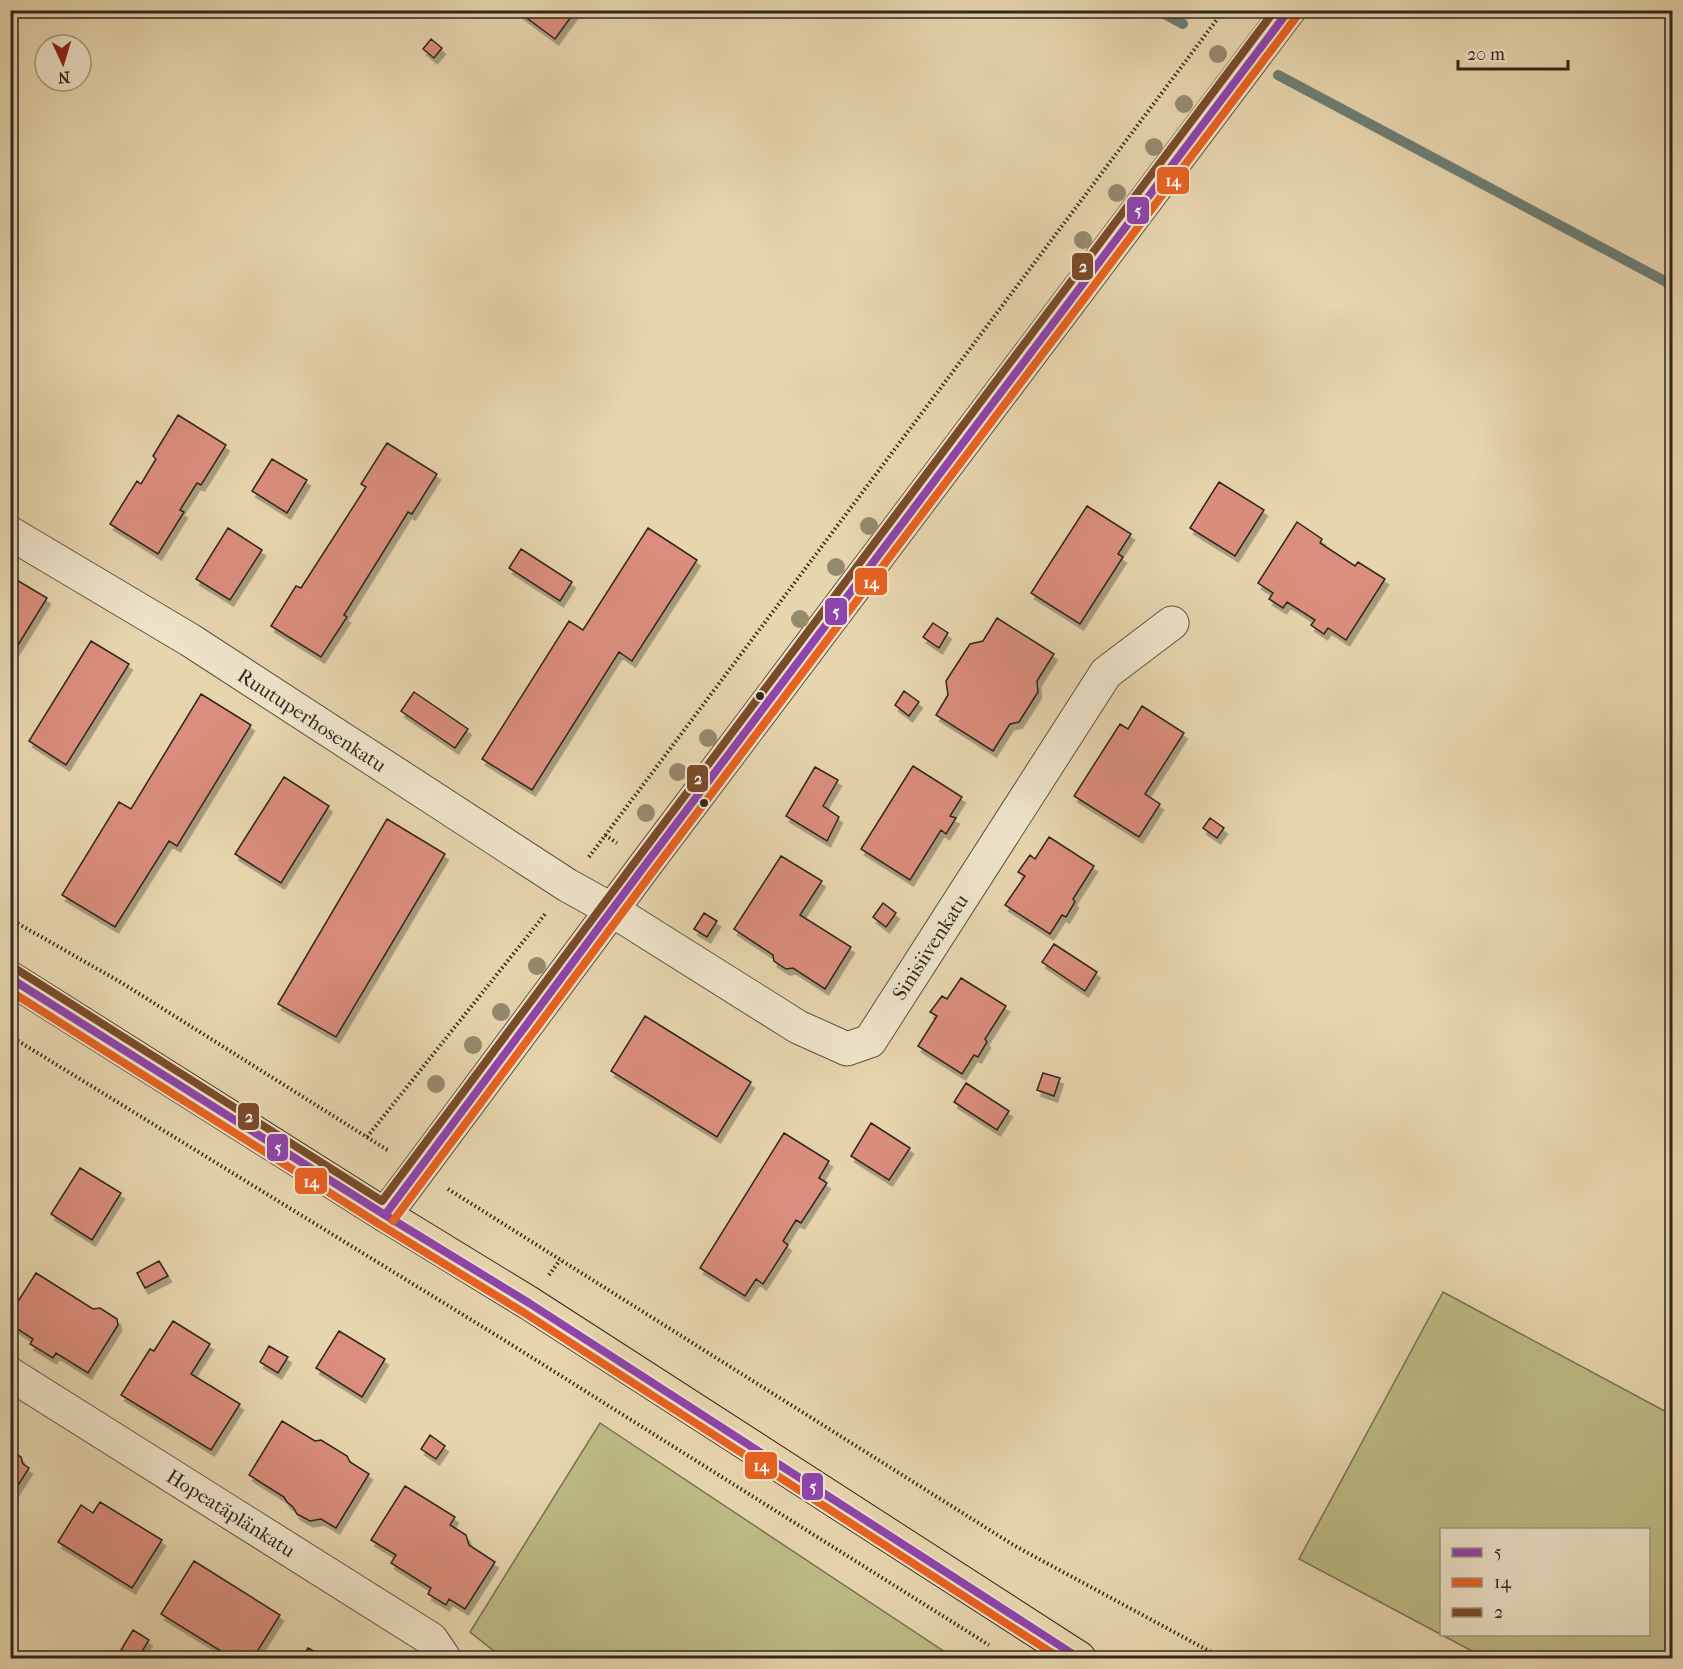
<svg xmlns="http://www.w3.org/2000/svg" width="1683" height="1669" font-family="'IM FELL French Canon',serif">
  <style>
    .green { fill: #bdbb85; stroke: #767152; stroke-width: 1.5; fill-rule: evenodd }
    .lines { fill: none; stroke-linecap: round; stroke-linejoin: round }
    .stream { stroke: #6d7e74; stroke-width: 10 }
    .building { fill: #db8e7d; stroke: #2f271e; stroke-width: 1.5; filter: url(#shadow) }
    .minor-casing { stroke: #5d5242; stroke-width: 35 }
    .major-casing { stroke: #2f271e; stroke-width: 35 }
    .path { stroke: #2f271e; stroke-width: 4; stroke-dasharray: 1.5 3; stroke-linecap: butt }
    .minor { stroke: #efe4ca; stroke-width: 33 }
    .major { stroke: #e7d5ae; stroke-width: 33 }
    .bus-1-casing { stroke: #efe4ca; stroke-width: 12 }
    .bus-2-casing { stroke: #efe4ca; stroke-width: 12 }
    .bus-3-casing { stroke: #efe4ca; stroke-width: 12 }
    .bus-1 { stroke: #8e44ad; stroke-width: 8 }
    .bus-2 { stroke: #e86222; stroke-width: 8 }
    .bus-3 { stroke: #7a4b2a; stroke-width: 8 }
    .tree { fill: #958a6d }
    .bus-dot { fill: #2f271e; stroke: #efe4ca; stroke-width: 2 }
    .labels { text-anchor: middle; stroke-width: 4.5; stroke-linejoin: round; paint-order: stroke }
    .street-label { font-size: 20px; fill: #2f271e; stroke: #efe4ca }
    .line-badge { stroke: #efe4ca; stroke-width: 2 }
    .badge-label { font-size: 16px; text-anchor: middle; font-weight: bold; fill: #fff }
  </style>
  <defs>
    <filter id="shadow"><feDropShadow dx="3.5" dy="6" stdDeviation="0" flood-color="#0004"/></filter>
  </defs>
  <rect width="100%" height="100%" fill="#e7d5ae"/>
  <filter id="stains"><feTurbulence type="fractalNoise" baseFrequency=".00333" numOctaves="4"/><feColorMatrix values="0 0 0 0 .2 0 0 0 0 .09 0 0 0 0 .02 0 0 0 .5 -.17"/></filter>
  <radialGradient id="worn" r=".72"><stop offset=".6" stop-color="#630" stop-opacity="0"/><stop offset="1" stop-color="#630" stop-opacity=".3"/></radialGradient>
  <path class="green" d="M 1443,1292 L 1672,1415 L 1672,1658 L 1485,1658 L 1299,1559 ZM 1442,1530 L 1648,1530 L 1648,1634 L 1442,1634 Z
    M 600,1423 L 954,1658 L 503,1658 L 470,1632 Z"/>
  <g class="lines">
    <path class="stream" d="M 1157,10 L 1183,24
      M 1278,75 L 1672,285"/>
  </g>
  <path class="building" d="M 516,10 L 576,10 L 555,39 Z
    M 431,39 L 442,48 L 434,58 L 423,49 Z
    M 178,415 L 226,445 L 201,485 L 197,483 L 180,510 L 184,512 L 158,554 L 110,524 L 137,481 L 141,484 L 156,459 L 153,456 Z
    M 387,443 L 437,474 L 412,514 L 408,512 L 344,615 L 347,617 L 321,657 L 271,626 L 296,586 L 301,588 L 366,487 L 361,484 Z
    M 272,459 L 307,480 L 287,513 L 252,491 Z
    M 1219,482 L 1264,510 L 1235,556 L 1190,528 Z
    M 1087,506 L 1131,534 L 1118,554 L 1123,557 L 1080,624 L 1031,593 Z
    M 1297,522 L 1322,539 L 1320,543 L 1355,566 L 1358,562 L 1385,579 L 1346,640 L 1328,628 L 1324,634 L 1311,625 L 1315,620 L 1287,602 L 1283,608 L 1269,599 L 1273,593 L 1258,583 Z
    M 228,528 L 262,550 L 230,600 L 196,579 Z
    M 648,528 L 697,560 L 632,661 L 619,652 L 532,790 L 482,759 L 569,621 L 583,630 Z
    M 521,549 L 572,582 L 560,601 L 509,568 Z
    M 10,576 L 47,598 L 10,658 Z
    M 997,618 L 1054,654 L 1037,681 L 1038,692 L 1019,722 L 1010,724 L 993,751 L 936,715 L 948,695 L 946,681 L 970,644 L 983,641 Z
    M 933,623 L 948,633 L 939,648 L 923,637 Z
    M 91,641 L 129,664 L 66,765 L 29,741 Z
    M 904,691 L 919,702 L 909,716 L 895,705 Z
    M 414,692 L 468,729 L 455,748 L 401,711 Z
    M 201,694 L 251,725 L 177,846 L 169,841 L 115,927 L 62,895 L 119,802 L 131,809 Z
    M 1142,706 L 1184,733 L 1145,794 L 1160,804 L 1139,837 L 1074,796 L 1120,724 L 1128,729 Z
    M 913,766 L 962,797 L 950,816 L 956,818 L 946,834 L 941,830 L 910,880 L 861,849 Z
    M 815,767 L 838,780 L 823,806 L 839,817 L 827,841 L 786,816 Z
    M 284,777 L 329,806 L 281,883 L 235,854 Z
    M 1210,818 L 1224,828 L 1217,838 L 1203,828 Z
    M 387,819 L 445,854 L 336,1037 L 278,1004 Z
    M 1049,837 L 1094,866 L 1073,899 L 1075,902 L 1066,917 L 1062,915 L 1050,934 L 1005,905 L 1025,876 L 1018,872 L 1030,855 L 1035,859 Z
    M 781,856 L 822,881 L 800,915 L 851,947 L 825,989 L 793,968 L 786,969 L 774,961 L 773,955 L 734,929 Z
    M 883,903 L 896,913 L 886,927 L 873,917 Z
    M 704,913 L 717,921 L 707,937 L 694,929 Z
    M 1054,944 L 1097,972 L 1085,991 L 1042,962 Z
    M 961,978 L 1006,1006 L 985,1039 L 987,1042 L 978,1057 L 974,1055 L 962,1074 L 918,1046 L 937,1016 L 930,1012 L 942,996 L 947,999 Z
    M 645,1016 L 751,1082 L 717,1137 L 611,1071 Z
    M 1043,1073 L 1060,1078 L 1054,1096 L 1037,1090 Z
    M 966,1083 L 1009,1111 L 997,1130 L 954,1102 Z
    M 871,1123 L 910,1148 L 889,1180 L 851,1156 Z
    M 784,1133 L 829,1161 L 819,1178 L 827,1183 L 801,1223 L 796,1220 L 783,1241 L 788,1245 L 763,1284 L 756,1279 L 745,1296 L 700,1268 Z
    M 80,1168 L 121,1193 L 92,1240 L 51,1214 Z
    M 159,1261 L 168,1276 L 145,1288 L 137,1273 Z
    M 36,1273 L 93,1309 L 100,1308 L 117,1319 L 118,1325 L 88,1373 L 56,1353 L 53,1358 L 30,1344 L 33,1339 L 10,1324 L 10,1314 Z
    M 173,1321 L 210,1344 L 191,1374 L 240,1404 L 211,1450 L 121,1395 L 150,1349 L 154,1351 Z
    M 339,1331 L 385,1359 L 362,1397 L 316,1368 Z
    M 269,1346 L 288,1357 L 278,1373 L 260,1362 Z
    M 282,1421 L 315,1441 L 321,1440 L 347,1456 L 350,1462 L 369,1474 L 336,1528 L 321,1519 L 310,1521 L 297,1514 L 293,1507 L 287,1502 L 284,1497 L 249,1475 Z
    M 430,1435 L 445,1446 L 436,1459 L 421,1449 Z
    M 10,1450 L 21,1457 L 23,1464 L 29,1468 L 10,1498 Z
    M 405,1486 L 455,1517 L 450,1525 L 466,1535 L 469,1545 L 495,1562 L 465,1609 L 449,1599 L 446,1605 L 428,1594 L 431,1588 L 391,1563 L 396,1555 L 371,1540 Z
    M 100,1502 L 162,1540 L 132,1588 L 58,1542 L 81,1505 L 93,1513 Z
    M 194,1561 L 280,1615 L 253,1658 L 232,1658 L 161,1614 Z
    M 133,1630 L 149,1640 L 138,1658 L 121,1650 Z
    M 308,1648 L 326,1658 L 302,1658 Z
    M 334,1651 L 347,1658 L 330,1658 Z"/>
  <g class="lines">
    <defs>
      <path id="minor" d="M 10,533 L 190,640 L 567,885 L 612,910 L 798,1027 L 847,1049 L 870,1041 L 1106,673 L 1172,623
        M 385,1215 L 646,864 L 1289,10
        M 10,1374 L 431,1639 L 444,1658"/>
      <path id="major" d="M 10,978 L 385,1215 L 529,1303 L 1079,1658"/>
    </defs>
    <use href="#minor" class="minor-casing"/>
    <use href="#major" class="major-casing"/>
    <path class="path" d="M 605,835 L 617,843
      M 589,857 L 1224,10
      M 10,919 L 122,983 L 389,1151
      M 10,1036 L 504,1340 L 989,1645
      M 367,1137 L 546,913
      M 448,1189 L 1015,1546 L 1222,1658
      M 549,1275 L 560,1260"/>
    <use href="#minor" class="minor"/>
    <use href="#major" class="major"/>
    <defs>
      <path id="bus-1" d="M 10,978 L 385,1215 L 529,1303 L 1079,1658
        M 385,1215 L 646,864 L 1289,10"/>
      <path id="bus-2" d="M 10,991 L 379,1224 L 523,1312 L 1060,1658
        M 393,1221 L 654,870 L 1297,16"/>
      <path id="bus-3" d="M 16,969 L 382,1201 L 638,858 L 1275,10"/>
    </defs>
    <use href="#bus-1" class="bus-1-casing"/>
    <use href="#bus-2" class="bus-2-casing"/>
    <use href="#bus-3" class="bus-3-casing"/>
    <use href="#bus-1" class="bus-1"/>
    <use href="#bus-2" class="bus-2"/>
    <use href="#bus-3" class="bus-3"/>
  </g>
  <g class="tree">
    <circle cx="1218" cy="54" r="9"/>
    <circle cx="1184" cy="104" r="9"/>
    <circle cx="1154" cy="147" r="9"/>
    <circle cx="1117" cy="193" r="9"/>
    <circle cx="1083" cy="240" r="9"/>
    <circle cx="869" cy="526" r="9"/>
    <circle cx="836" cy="567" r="9"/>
    <circle cx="800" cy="619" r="9"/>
    <circle cx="708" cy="738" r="9"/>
    <circle cx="678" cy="772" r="9"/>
    <circle cx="646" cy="813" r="9"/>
    <circle cx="537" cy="966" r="9"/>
    <circle cx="501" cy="1012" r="9"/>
    <circle cx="473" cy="1045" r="9"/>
    <circle cx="436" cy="1084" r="9"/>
  </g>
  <g class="bus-dot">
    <circle cx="760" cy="696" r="5"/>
    <circle cx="704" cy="803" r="5"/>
  </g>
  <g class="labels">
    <g class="street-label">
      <text transform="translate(312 720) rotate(33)" y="7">Ruutuperhosenkatu</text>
      <text transform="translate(930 947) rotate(-57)" y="7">Sinisiivenkatu</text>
      <text transform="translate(231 1513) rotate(32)" y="7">Hopeatäplänkatu</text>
    </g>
  </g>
  <g class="line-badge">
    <rect x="1156" y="166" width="34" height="29" rx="6" fill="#e86222"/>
    <rect x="1126" y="196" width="24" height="29" rx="6" fill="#8e44ad"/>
    <rect x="1071" y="252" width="23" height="29" rx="6" fill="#7a4b2a"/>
    <rect x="854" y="567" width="34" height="29" rx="6" fill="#e86222"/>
    <rect x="824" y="597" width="24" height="29" rx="6" fill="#8e44ad"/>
    <rect x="686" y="764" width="23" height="29" rx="6" fill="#7a4b2a"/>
    <rect x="237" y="1102" width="23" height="29" rx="6" fill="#7a4b2a"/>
    <rect x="266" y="1133" width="23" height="29" rx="6" fill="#8e44ad"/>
    <rect x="294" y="1167" width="34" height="28" rx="6" fill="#e86222"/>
    <rect x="744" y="1451" width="34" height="29" rx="6" fill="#e86222"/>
    <rect x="801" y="1472" width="23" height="29" rx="6" fill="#8e44ad"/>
  </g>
  <g class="badge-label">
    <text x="1173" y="186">14</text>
    <text x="1138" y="216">5</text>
    <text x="1083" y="272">2</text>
    <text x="871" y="588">14</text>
    <text x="836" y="617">5</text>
    <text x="698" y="784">2</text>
    <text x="249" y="1122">2</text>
    <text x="278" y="1153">5</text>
    <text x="311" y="1187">14</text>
    <text x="761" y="1471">14</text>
    <text x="813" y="1492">5</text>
  </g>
  <rect width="1683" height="1669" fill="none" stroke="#e7d5ae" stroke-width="36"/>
  <rect x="12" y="12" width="1659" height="1645" fill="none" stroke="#2f271e" stroke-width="3"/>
  <rect x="18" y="18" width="1647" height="1633" fill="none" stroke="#2f271e" stroke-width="1.5"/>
  <rect x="1440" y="1528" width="210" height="108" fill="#efe4ca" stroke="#a29885" stroke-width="1.5"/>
  <rect x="1452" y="1548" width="30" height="9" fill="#8e44ad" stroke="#a29885" stroke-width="1.5"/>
  <text x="1494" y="1558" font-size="18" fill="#2f271e">5</text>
  <rect x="1452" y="1578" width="30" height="9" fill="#e86222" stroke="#a29885" stroke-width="1.5"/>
  <text x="1494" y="1588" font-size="18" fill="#2f271e">14</text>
  <rect x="1452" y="1608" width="30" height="9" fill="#7a4b2a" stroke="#a29885" stroke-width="1.5"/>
  <text x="1494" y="1618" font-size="18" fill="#2f271e">2</text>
  <g transform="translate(63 63) rotate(176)"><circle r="28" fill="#efe4ca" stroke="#a29885" stroke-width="1.5"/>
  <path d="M0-4.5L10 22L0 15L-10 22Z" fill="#8f2418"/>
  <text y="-9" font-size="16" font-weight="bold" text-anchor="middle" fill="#2f271e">N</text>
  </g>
  <path d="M1458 60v9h110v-9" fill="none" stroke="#2f271e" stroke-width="3"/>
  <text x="1467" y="60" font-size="18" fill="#2f271e" stroke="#efe4ca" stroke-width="4.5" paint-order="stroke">20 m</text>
  <rect width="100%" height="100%" filter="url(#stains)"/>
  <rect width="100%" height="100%" fill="url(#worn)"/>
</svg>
